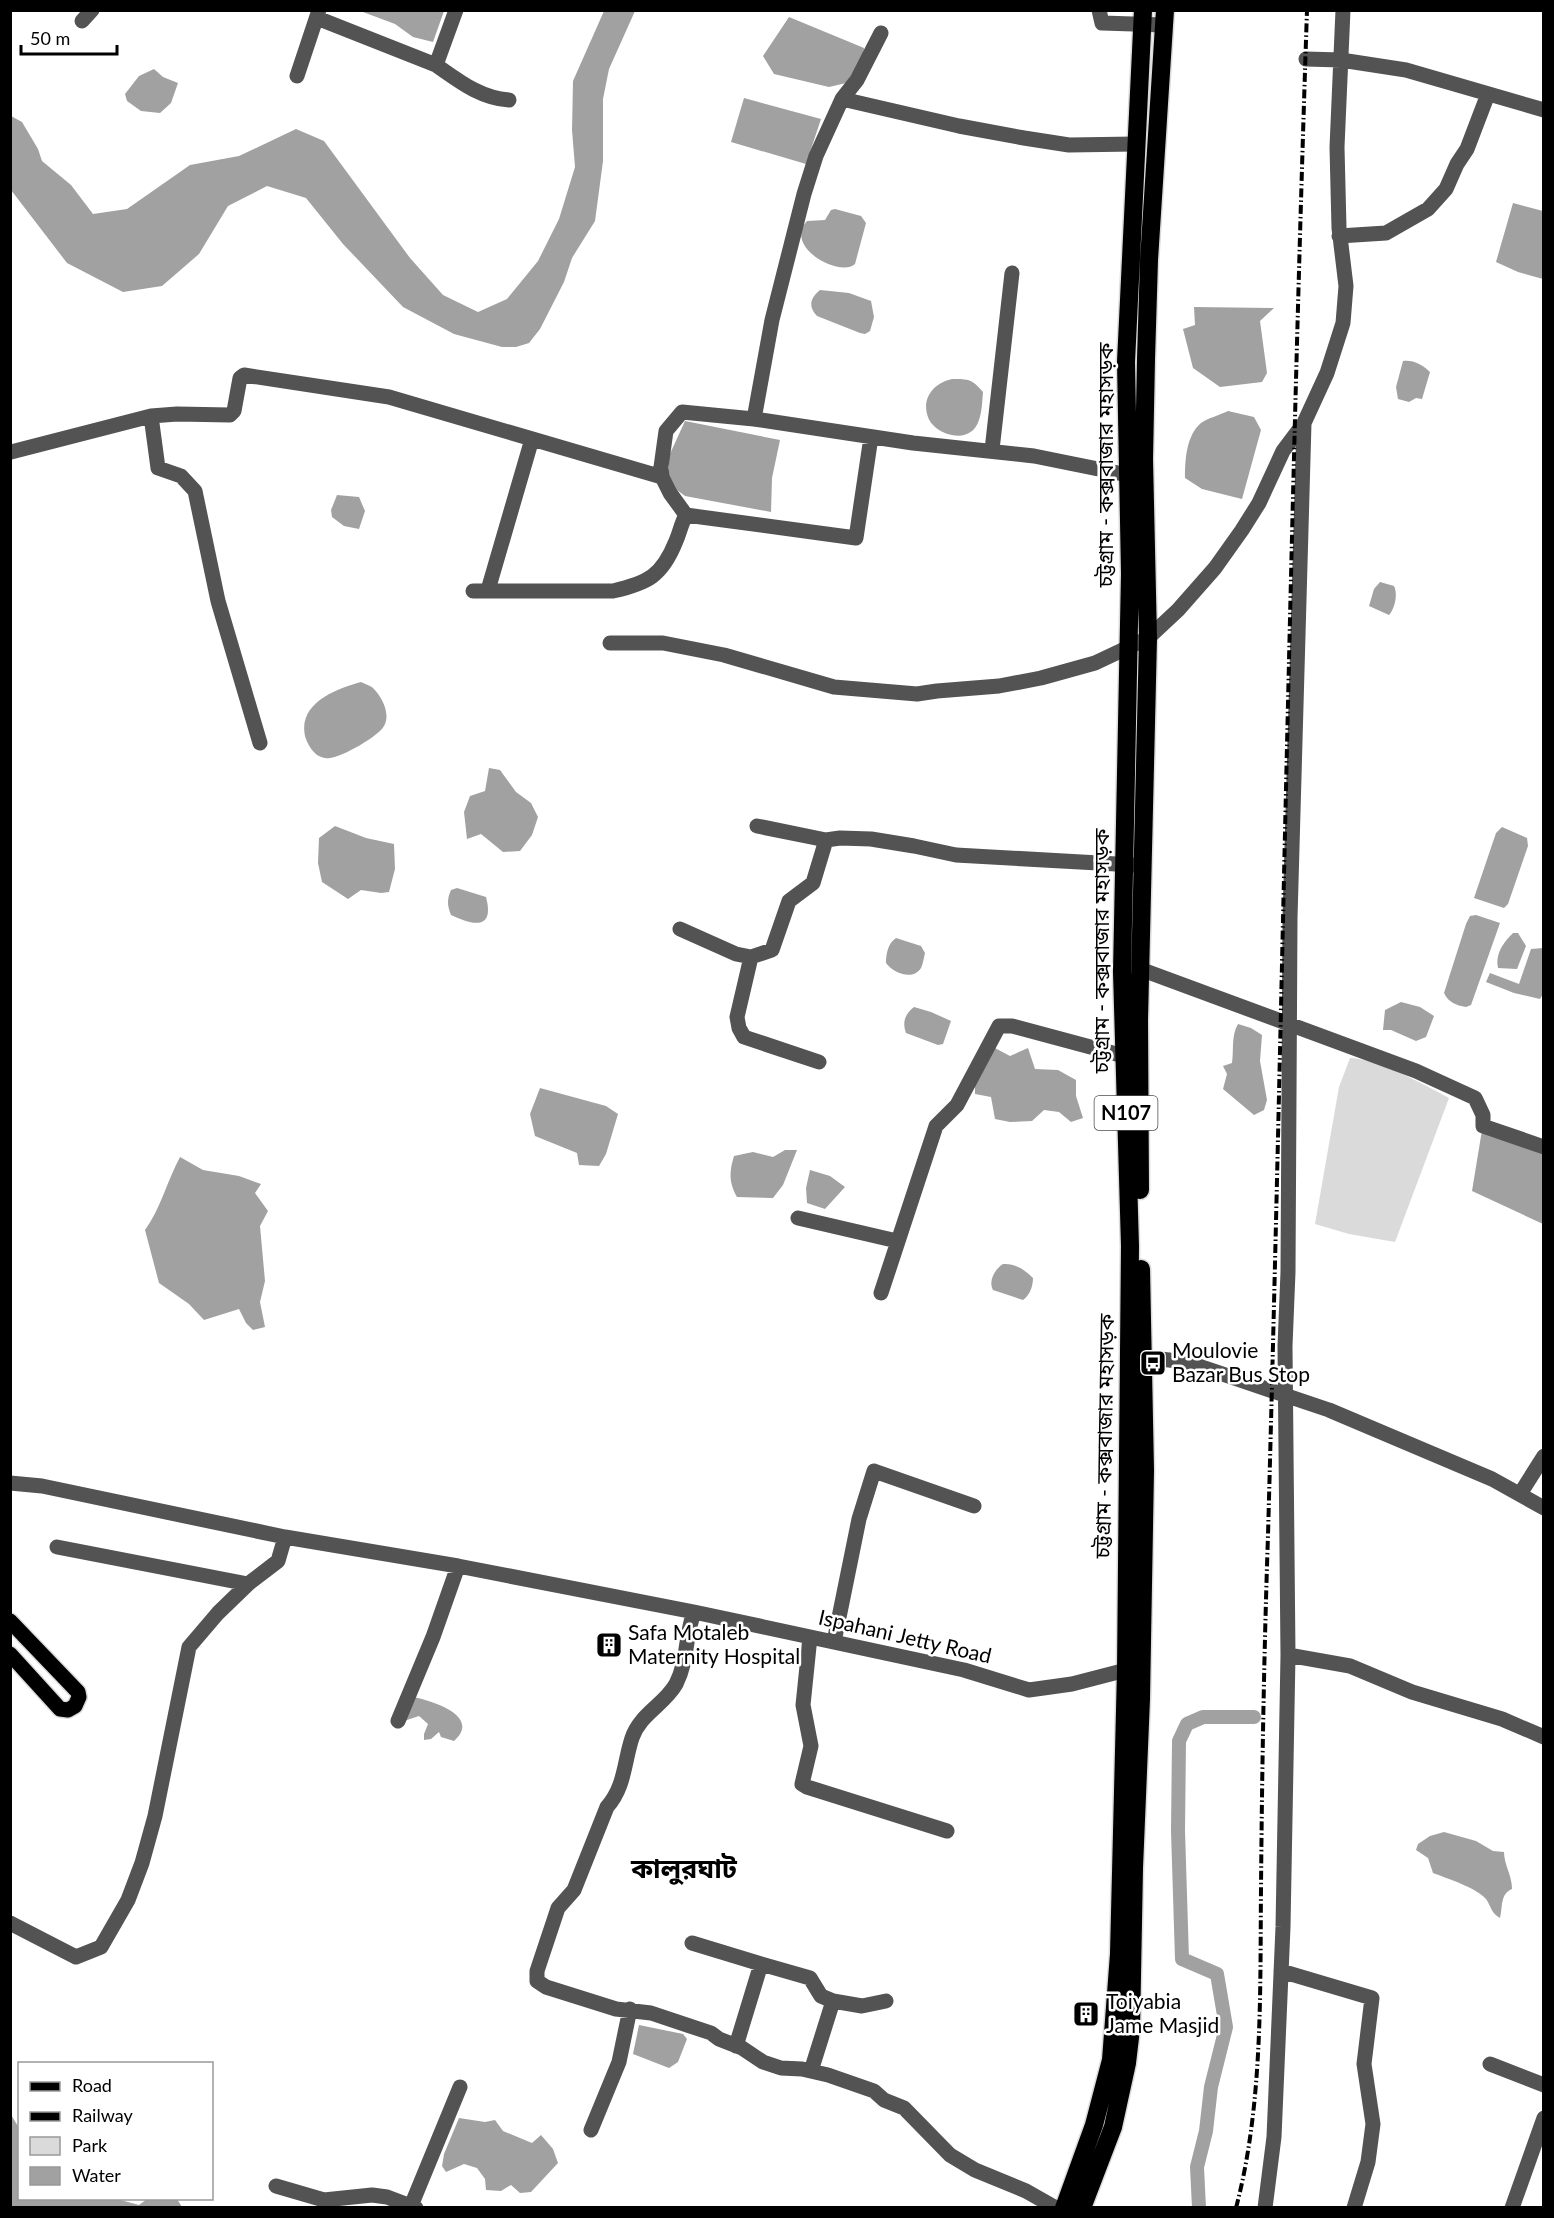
<svg xmlns="http://www.w3.org/2000/svg" width="1554" height="2218" font-family="Lato,'Noto Sans Bengali',sans-serif">
  <style>
    .green { fill: #dadada }
    .water { fill: #a1a1a1 }
    .lines { fill: none; stroke-linecap: round; stroke-linejoin: round }
    .canal { stroke: #a1a1a1; stroke-width: 14 }
    .major-casing { stroke: #dbdbdb; stroke-width: 18 }
    .highway-casing { stroke: #dbdbdb; stroke-width: 21 }
    .minor { stroke: #535353; stroke-width: 15 }
    .major { stroke: #000; stroke-width: 15 }
    .highway { stroke: #000; stroke-width: 18 }
    .rail { stroke: #000; stroke-width: 4; stroke-dasharray: 9 3 1.5 3; stroke-linecap: butt }
    .labels { text-anchor: middle; stroke-width: 5; stroke-linejoin: round; paint-order: stroke }
    .shield { fill: #fff; stroke: #4c4c4c; stroke-width: 1.5 }
    .shield-label { font-size: 20px; font-weight: bold; fill: #000 }
    .street-label { font-size: 21px; fill: #000; stroke: #fff }
    .poi-label { font-size: 21px; fill: #000; stroke: #fff; text-anchor: start }
    .district-label { font-size: 27px; font-weight: bold; fill: #000; stroke: #fff }
  </style>
  <rect width="100%" height="100%" fill="#fff"/>
  <path class="green" d="M 1350,1058 C 1379,1059 1423,1084 1449,1098 L 1395,1242 L 1349,1234 L 1315,1224 L 1339,1087 Z"/>
  <path class="water" d="M 364,10 L 444,10 L 444,11 L 433,42 L 413,37 L 395,24 L 363,12 Z
    M 604,11 L 635,11 L 609,69 L 603,99 L 603,161 L 595,221 L 572,258 L 564,282 L 540,329 L 529,343 L 516,347 L 502,347 L 454,334 L 403,307 L 343,244 L 306,198 L 267,186 L 228,206 L 199,254 L 162,286 L 123,292 L 67,263 L 11,190 L 11,116 L 22,122 L 38,149 L 42,161 L 71,185 L 93,214 L 127,209 L 190,165 L 239,156 L 296,129 L 324,141 L 410,258 L 443,295 L 478,312 L 507,299 L 538,261 L 559,219 L 575,167 L 572,130 L 573,81 Z
    M 789,17 L 864,48 L 863,58 L 846,83 L 829,87 L 774,74 L 763,56 Z
    M 154,69 L 163,77 L 178,83 L 171,103 L 160,113 L 141,111 L 127,101 L 125,94 L 139,76 Z
    M 744,98 L 821,119 L 806,164 L 731,142 Z
    M 1513,203 L 1543,211 L 1543,279 L 1518,272 L 1496,262 Z
    M 835,209 L 861,216 L 866,223 L 855,264 C 840,278 783,247 807,221 L 825,220 L 831,210 Z
    M 820,290 L 849,293 L 871,301 L 874,317 L 870,331 L 865,334 L 860,333 L 817,316 C 808,307 810,298 820,290 Z
    M 1194,307 L 1274,308 L 1260,321 L 1267,373 L 1262,382 L 1220,387 L 1193,368 L 1183,329 L 1195,325 Z
    M 1403,361 C 1414,360 1421,364 1430,372 L 1422,399 L 1416,398 L 1409,402 L 1398,399 L 1396,387 Z
    M 952,379 C 969,379 972,379 983,392 C 982,404 982,423 972,431 C 959,442 933,432 928,417 C 921,398 934,383 952,379 Z
    M 1228,411 L 1254,417 L 1261,430 L 1242,499 L 1202,489 L 1185,478 C 1185,460 1186,436 1201,423 C 1208,418 1220,415 1228,411 Z
    M 685,421 L 780,440 L 772,478 L 771,512 L 685,496 L 669,484 L 669,456 Z
    M 337,495 L 359,497 L 365,511 L 359,529 L 344,526 L 332,517 L 331,510 Z
    M 1380,582 L 1394,586 C 1398,594 1395,608 1389,615 L 1369,606 L 1374,589 Z
    M 361,682 C 365,684 371,686 373,688 C 382,697 391,714 384,726 C 379,736 342,757 330,758 C 325,759 321,757 317,755 C 311,750 307,743 305,736 C 298,703 336,689 361,682 Z
    M 489,768 L 500,770 L 516,792 L 531,803 L 538,817 L 532,835 L 520,851 L 503,852 L 481,834 L 467,839 L 464,812 L 470,796 L 485,791 Z
    M 335,826 L 366,838 L 394,844 L 395,869 L 389,892 L 381,893 L 361,890 L 348,899 L 322,882 L 318,863 L 319,838 Z
    M 1502,827 L 1527,838 L 1528,846 L 1508,904 L 1504,908 L 1474,898 L 1496,833 Z
    M 457,888 L 486,897 C 495,931 472,925 451,915 C 447,905 447,899 451,890 Z
    M 1476,915 L 1500,923 L 1471,1005 L 1466,1007 C 1456,1005 1449,1003 1444,993 L 1466,924 L 1470,916 Z
    M 1513,933 L 1518,933 L 1526,946 L 1517,969 L 1498,968 C 1495,954 1503,943 1513,933 Z
    M 896,938 L 921,946 L 925,953 C 924,957 923,964 921,968 C 913,981 893,973 886,963 C 886,954 888,943 896,938 Z
    M 1543,948 L 1543,994 L 1540,999 L 1514,993 L 1486,982 L 1490,973 L 1519,984 L 1531,949 Z
    M 1401,1002 L 1420,1007 L 1434,1016 L 1426,1037 L 1416,1041 L 1391,1030 L 1383,1030 L 1385,1010 Z
    M 914,1007 L 931,1012 L 951,1021 L 943,1044 L 938,1045 L 906,1033 C 902,1022 905,1014 914,1007 Z
    M 1238,1024 L 1251,1028 L 1262,1035 L 1260,1061 L 1267,1100 L 1264,1110 L 1254,1115 L 1223,1089 L 1227,1074 L 1223,1066 L 1232,1063 C 1234,1049 1231,1036 1238,1024 Z
    M 993,1047 L 1010,1056 L 1028,1048 L 1035,1069 L 1058,1070 L 1076,1080 L 1076,1096 L 1083,1118 L 1071,1122 L 1059,1112 L 1044,1110 L 1032,1121 L 1010,1122 L 995,1119 L 991,1097 L 975,1094 L 975,1079 Z
    M 540,1088 L 606,1106 L 618,1114 L 606,1154 L 599,1166 L 579,1165 L 577,1153 L 535,1136 L 530,1114 Z
    M 1482,1130 L 1543,1154 L 1543,1224 L 1472,1191 Z
    M 785,1150 L 797,1150 L 783,1185 L 773,1198 L 737,1197 C 729,1183 729,1172 734,1156 L 753,1152 L 773,1157 Z
    M 180,1157 L 203,1170 L 239,1176 L 261,1184 L 255,1193 L 268,1211 L 260,1226 L 265,1281 L 260,1302 L 265,1327 L 253,1330 L 246,1323 L 239,1309 L 204,1320 L 189,1304 L 159,1283 L 145,1230 C 161,1208 167,1181 180,1157 Z
    M 810,1170 L 830,1176 L 845,1187 L 825,1209 L 807,1203 L 806,1188 Z
    M 1003,1264 C 1015,1263 1025,1270 1033,1278 C 1033,1286 1030,1295 1023,1300 L 993,1290 C 988,1281 995,1269 1003,1264 Z
    M 414,1697 C 432,1701 482,1716 454,1741 L 441,1737 L 439,1732 L 431,1739 L 424,1740 L 424,1734 L 428,1724 L 419,1716 L 401,1722 Z
    M 1444,1832 L 1476,1841 L 1493,1851 L 1504,1852 C 1504,1865 1512,1875 1512,1889 C 1500,1894 1503,1906 1500,1918 C 1491,1913 1491,1906 1486,1899 C 1477,1888 1446,1878 1433,1873 L 1428,1858 L 1416,1850 L 1418,1844 L 1430,1836 Z
    M 639,2025 L 683,2034 L 687,2039 L 678,2062 L 669,2068 L 633,2054 Z
    M 10,2113 L 19,2128 L 20,2198 L 113,2198 L 139,2205 L 147,2199 L 177,2199 L 182,2207 L 11,2207 Z
    M 459,2118 L 485,2122 L 495,2120 L 503,2131 L 532,2143 L 541,2135 L 553,2149 L 558,2163 L 531,2192 L 520,2193 L 511,2185 L 501,2191 L 486,2190 L 485,2179 L 477,2168 L 464,2164 L 446,2172 L 442,2166 L 444,2154 Z"/>
  <g class="lines">
    <path class="canal" d="M 1199,2208 L 1197,2167 L 1206,2131 L 1211,2087 L 1226,2027 L 1217,1974 L 1182,1959 L 1178,1831 L 1179,1741 L 1187,1724 L 1203,1717 L 1254,1717"/>
    <defs>
      <path id="major" d="M 10,1621 L 78,1692 L 79,1697 L 75,1706 L 68,1710 L 60,1709 L 10,1654"/>
      <path id="highway" d="M 1140,1190 L 1139,1020 L 1148,638 L 1144,459 L 1146,359 L 1149,260 L 1165,10
        M 1064,2208 L 1094,2125 L 1111,2060 L 1119,1954 L 1126,1670 L 1130,1246 L 1122,972 L 1130,574 L 1126,362 L 1143,10
        M 1082,2208 L 1113,2127 L 1127,2063 L 1131,2029 L 1134,1868 L 1141,1699 L 1145,1470 L 1141,1269"/>
    </defs>
    <use href="#major" class="major-casing"/>
    <use href="#highway" class="highway-casing"/>
    <path class="minor" d="M 1099,10 L 1102,23 L 1164,25
      M 317,18 L 436,65 L 456,10
      M 82,21 L 92,10
      M 1306,59 L 1341,60 L 1406,70 L 1544,110
      M 436,65 C 459,81 480,98 509,100
      M 297,76 L 319,10
      M 842,99 L 857,80 L 881,33
      M 1339,236 L 1386,233 L 1428,209 L 1446,189 L 1457,164 L 1467,149 L 1488,94
      M 151,416 L 158,468 L 181,476 L 195,491 L 218,601 L 260,743
      M 754,419 L 913,443 L 1034,456 L 1128,475
      M 992,450 L 1012,273
      M 11,452 L 151,416 L 177,414 L 230,415 L 234,411 L 240,378 L 244,375 L 389,397 L 662,477
      M 686,515 L 670,493 L 662,477 L 661,467 L 666,431 L 682,412 L 754,419 L 772,320 L 804,194 L 816,156 L 842,99 L 959,126 L 1024,138 L 1069,145 L 1135,144
      M 488,590 L 532,439
      M 473,591 L 613,591 C 648,583 662,576 676,541 C 680,532 681,524 686,515 L 856,538 L 871,437
      M 610,643 L 663,643 L 724,655 L 834,687 L 917,694 L 937,691 L 999,686 L 1041,678 L 1095,663 L 1148,638 L 1178,610 L 1215,568 L 1242,530 L 1259,503 L 1283,451 L 1304,423 L 1327,373 L 1343,323 L 1346,286 L 1339,228 L 1337,147 L 1343,10
      M 757,826 L 826,840
      M 680,929 L 736,954 L 751,957 L 772,950 L 789,901 L 813,883 L 826,840 L 840,838 L 871,839 L 914,846 L 956,855 L 1134,865
      M 751,957 L 737,1017 L 739,1028 L 744,1037 L 819,1062
      M 1140,969 L 1416,1071 L 1475,1098 L 1483,1115 L 1483,1126 L 1544,1147
      M 798,1218 L 897,1241
      M 881,1293 L 936,1126 L 957,1105 L 999,1026 L 1012,1026 L 1124,1056
      M 1133,1356 L 1187,1362 L 1329,1410 L 1492,1479 L 1544,1508
      M 10,1483 L 42,1486 L 285,1537
      M 1520,1494 L 1544,1456
      M 57,1547 L 248,1584
      M 810,1637 L 803,1705 L 811,1746 L 802,1784 L 807,1787 L 947,1831
      M 834,1642 L 859,1519 L 874,1471 L 974,1506
      M 1288,1655 L 1350,1666 L 1412,1692 L 1502,1719 L 1544,1737
      M 398,1721 L 433,1637 L 458,1566 L 694,1612
      M 10,1923 L 76,1957 L 101,1947 L 128,1900 L 142,1863 L 155,1816 L 189,1647 L 218,1613 L 248,1584 L 278,1561 L 285,1537 L 458,1566
      M 692,1943 L 761,1964
      M 1281,1971 L 1372,1998 L 1364,2064 L 1373,2124 L 1368,2162 L 1354,2208
      M 833,2001 L 862,2006 L 886,2001
      M 736,2046 L 761,1964 L 810,1978 L 821,1996 L 833,2001 L 811,2071
      M 1490,2064 L 1544,2085
      M 591,2130 L 619,2062 L 630,2009
      M 276,2186 L 324,2200 L 372,2195 L 387,2197 L 416,2208
      M 411,2206 L 460,2087
      M 1056,2208 L 1026,2191 L 975,2170 L 950,2155 L 904,2108 L 884,2100 L 874,2091 L 828,2075 L 802,2069 L 781,2068 L 763,2062 L 742,2048 L 719,2039 L 711,2033 L 651,2013 L 616,2009 L 546,1987 L 537,1981 L 537,1971 L 558,1908 L 574,1890 L 607,1807 C 625,1787 624,1762 632,1738 C 640,1714 664,1705 676,1684 C 688,1661 685,1636 694,1612 L 964,1670 L 1029,1690 L 1072,1684 L 1126,1670 L 1135,1669
      M 1265,2208 L 1274,2137 L 1283,1927 L 1288,1655 L 1285,1346 L 1288,1272 L 1290,918 L 1304,423
      M 1512,2208 L 1544,2118"/>
    <use href="#major" class="major"/>
    <use href="#highway" class="highway"/>
    <path class="rail" d="M 1236,2208 C 1263,2105 1260,1994 1261,1889 C 1262,1771 1264,1653 1268,1535 C 1282,1027 1290,519 1307,10"/>
  </g>
  <defs>
    <symbol id="bus-square" viewBox="-11 -11 22 22"><rect x="-9" y="-9" width="18" height="18" rx="4" fill="#000" stroke="#fff"/><path d="M-5-6H5V4H4V6H2V4H-2V6H-4V4H-5ZM-3.5-4V0h7V-4ZM-3.5 1.2v1.5H-2V1.2ZM2 1.2v1.5H3.5V1.2Z" fill="#fff"/></symbol>
    <symbol id="building-square" viewBox="-11 -11 22 22"><rect x="-9" y="-9" width="18" height="18" rx="4" fill="#000" stroke="#fff"/><path d="M-4-6H4V6H1V3H-1V6H-4ZM-2.5-4.3h1.7v1.8h-1.7ZM.8-4.3h1.7v1.8H.8ZM-2.5-1h1.7V.8h-1.7ZM.8-1h1.7V.8H.8Z" fill="#fff"/></symbol>
  </defs>
  <g fill-rule="evenodd">
    <use href="#bus-square" x="1138" y="1348" width="30" height="30"/>
    <use href="#building-square" x="594" y="1630" width="30" height="30"/>
    <use href="#building-square" x="1071" y="1999" width="30" height="30"/>
  </g>
  <g class="labels">
    <rect class="shield" x="1094.5" y="1096" width="63" height="34" rx="4.5"/>
    <g class="shield-label">
      <text x="1126" y="1120">N107</text>
    </g>
    <g class="street-label">
      <text transform="translate(1106 465) rotate(-90)" y="7">চট্টগ্রাম - কক্সবাজার মহাসড়ক</text>
      <text transform="translate(1102 951) rotate(-90)" y="7">চট্টগ্রাম - কক্সবাজার মহাসড়ক</text>
      <text transform="translate(1105 1436) rotate(-89)" y="7">চট্টগ্রাম - কক্সবাজার মহাসড়ক</text>
      <text transform="translate(905 1637) rotate(13)" y="7">Ispahani Jetty Road</text>
    </g>
    <g class="poi-label">
      <text x="1172" y="1358">Moulovie<tspan x="1172" dy="24">Bazar Bus Stop</tspan></text>
      <text x="628" y="1640">Safa Motaleb<tspan x="628" dy="24">Maternity Hospital</tspan></text>
      <text x="1106" y="2009">Toiyabia<tspan x="1106" dy="24">Jame Masjid</tspan></text>
    </g>
    <g class="district-label">
      <text x="684" y="1878">কালুরঘাট</text>
    </g>
  </g>
  <rect width="1554" height="2218" fill="none" stroke="#000000" stroke-width="24"/>
  <rect x="18" y="2062" width="195" height="138" fill="#ffffff" stroke="#999999" stroke-width="1.5"/>
  <rect x="30" y="2082" width="30" height="9" fill="#000000" stroke="#999999" stroke-width="1.5"/>
  <text x="72" y="2092" font-size="18" fill="#000000">Road</text>
  <rect x="30" y="2112" width="30" height="9" fill="#000000" stroke="#999999" stroke-width="1.5"/>
  <text x="72" y="2122" font-size="18" fill="#000000">Railway</text>
  <rect x="30" y="2137" width="30" height="18" fill="#dadada" stroke="#999999" stroke-width="1.5"/>
  <text x="72" y="2152" font-size="18" fill="#000000">Park</text>
  <rect x="30" y="2167" width="30" height="18" fill="#a1a1a1" stroke="#999999" stroke-width="1.5"/>
  <text x="72" y="2182" font-size="18" fill="#000000">Water</text>
  <path d="M21 45v9h96v-9" fill="none" stroke="#000000" stroke-width="3"/>
  <text x="30" y="45" font-size="18" fill="#000000" stroke="#ffffff" stroke-width="4.5" paint-order="stroke">50 m</text>
</svg>
